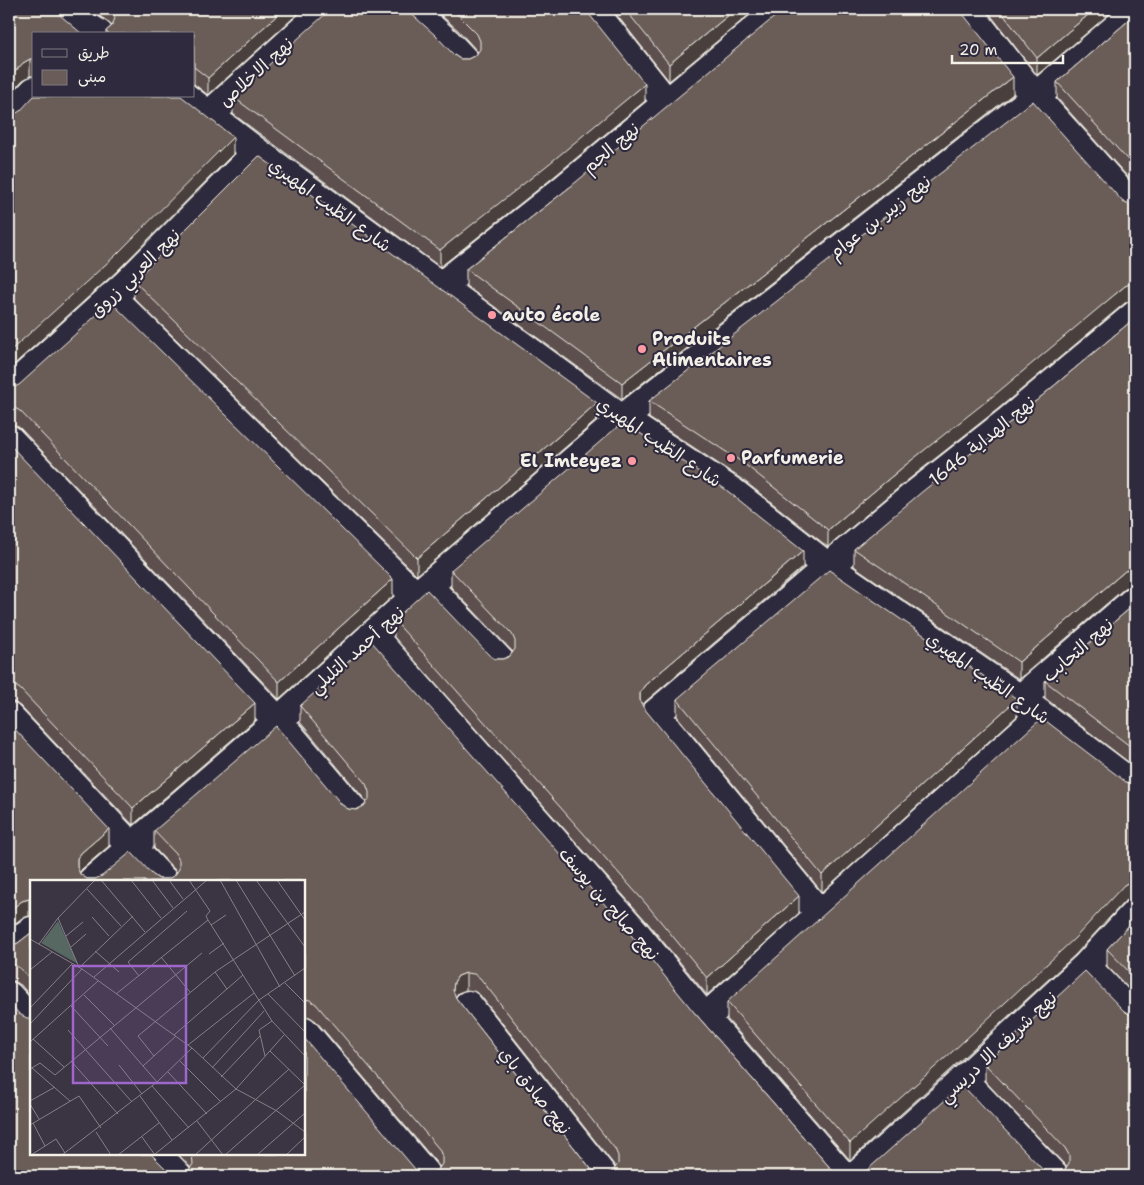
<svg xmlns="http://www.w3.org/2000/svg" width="1144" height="1185" font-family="'Shantell Sans','Playpen Sans Arabic',sans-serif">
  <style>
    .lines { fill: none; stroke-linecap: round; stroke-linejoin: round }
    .minor-casing { stroke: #f4f1e8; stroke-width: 31 }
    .minor { stroke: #2f2a3d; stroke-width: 28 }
    .wall { fill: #5b504d; stroke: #f4f1e8; fill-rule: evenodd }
    .shaded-wall { fill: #4a413e; stroke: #f4f1e8 }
    .building { fill: #6a5d59; stroke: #f4f1e8; fill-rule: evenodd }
    .poi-dot { fill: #ff9aa2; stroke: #2f2a3d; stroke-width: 2 }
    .labels { text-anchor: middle; stroke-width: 4; stroke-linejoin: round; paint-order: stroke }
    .street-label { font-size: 18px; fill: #f4f1e8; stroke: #2f2a3d }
    .poi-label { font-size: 18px; font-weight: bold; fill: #f4f1e8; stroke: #2f2a3d; text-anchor: start }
    .inset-road { fill: none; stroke: #858085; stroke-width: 1 }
    .view { fill: #9f67cb; fill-opacity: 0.15; stroke: #9f67cb; stroke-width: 2.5 }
    .inset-edge { fill: none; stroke: #f4f1e8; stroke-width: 2.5 }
  </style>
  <rect width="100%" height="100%" fill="#3b3443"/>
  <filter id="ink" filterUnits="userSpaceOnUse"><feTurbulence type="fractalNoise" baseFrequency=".02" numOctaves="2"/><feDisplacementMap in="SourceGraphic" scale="10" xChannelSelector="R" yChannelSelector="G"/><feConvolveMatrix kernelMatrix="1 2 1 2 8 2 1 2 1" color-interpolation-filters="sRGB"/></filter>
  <g filter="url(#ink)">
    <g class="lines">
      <defs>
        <path id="minor" d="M 60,9 L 99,34
          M 411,9 L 447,42 L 465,61
          M 592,9 L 666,102
          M 966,9 L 1035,97 L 1135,208
          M 184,96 L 257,152 L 622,419 L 734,493 L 828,567 L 1020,699 L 1135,786
          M 209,115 L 326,9
          M 9,117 L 34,91
          M 441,286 L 560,192 L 780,9
          M 111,297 L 416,596
          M 9,390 L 127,283 L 257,152
          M 9,439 L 278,721 L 354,811
          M 428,586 L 500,661
          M 372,635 L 635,932 L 705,1018 L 843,1176
          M 1020,699 L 1135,600
          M 9,717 L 164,881
          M 92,881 L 278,721 L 416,596 L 622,419 L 1035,97 L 1135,12
          M 820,914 L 655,714 L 828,567 L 913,496 L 1008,421 L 1135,315
          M 9,947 L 31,931
          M 1086,966 L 1135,1017
          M 9,996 L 31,1020
          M 468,1005 L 603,1176
          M 705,1018 L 1041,715
          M 304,1031 L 427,1176
          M 963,1080 L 1054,1176
          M 157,1154 L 178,1176
          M 856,1176 L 963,1080 L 1086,966 L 1135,913"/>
      </defs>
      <use href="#minor" class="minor-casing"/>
      <use href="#minor" class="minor"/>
    </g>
    <path class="wall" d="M 9,9 L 34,34 L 34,76 L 30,76 L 23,80 L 9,95 Z
      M 89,9 L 303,9 L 208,95 L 194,84 L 194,34 L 106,34 L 106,31 L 112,26 L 107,21 Z
      M 434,9 L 585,9 L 645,101 L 550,180 L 440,267 L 233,114 L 233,97 L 454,55 L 460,59 L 468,59 L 476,55 L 478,53 L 477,51 L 458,30 Z
      M 612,9 L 756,9 L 669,81 Z
      M 986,9 L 1115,9 L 1037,75 Z
      M 1135,15 L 1135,185 L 1057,98 L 1057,82 Z
      M 1013,94 L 622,399 L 466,286 L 466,269 L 570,187 Z
      M 1123,202 L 1131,206 L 1135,206 L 1135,300 L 1132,300 L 1125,303 L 998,409 L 903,484 L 828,547 L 743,480 L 649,418 L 649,401 Z
      M 134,281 L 597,420 L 417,575 L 134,298 Z
      M 1135,318 L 1135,585 L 1133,585 L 1125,588 L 1019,679 L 854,566 L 854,549 L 1018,416 Z
      M 9,388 L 393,596 L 279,699 L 20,428 L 13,424 L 9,424 Z
      M 9,444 L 255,720 L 133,825 L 20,706 L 14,702 L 9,702 Z
      M 803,567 L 645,702 L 642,706 L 799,913 L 707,995 L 647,922 L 394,637 L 394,620 L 489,655 L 495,659 L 503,659 L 510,656 L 513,652 L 512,651 L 451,587 L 451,570 Z
      M 1135,604 L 1135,767 L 1045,698 L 1045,681 Z
      M 677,699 L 1017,716 L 822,892 L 677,716 Z
      M 300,706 L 693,1011 L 832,1170 L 838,1174 L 859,1174 L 1043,1170 L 1050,1174 L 1058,1174 L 1064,1171 L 1066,1167 L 1065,1165 L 985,1081 L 985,1064 L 1124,1011 L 1131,1015 L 1135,1176 L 9,1176 L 31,1154 L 167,1170 L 174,1174 L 182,1174 L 189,1170 L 191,1168 L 178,1154 L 304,1154 L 415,1169 L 422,1174 L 429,1174 L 437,1171 L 440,1167 L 316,1021 L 310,1017 L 304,1016 L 304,881 L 31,881 L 31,916 L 29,916 L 22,918 L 9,723 L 109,846 L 82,869 L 79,873 L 80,874 L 87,879 L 95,879 L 153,875 L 159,879 L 167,879 L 174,876 L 177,872 L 154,848 L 154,831 L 342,805 L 348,809 L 356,810 L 364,806 L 367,802 L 366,801 L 300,722 ZM 466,990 L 474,991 L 480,995 L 615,1166 L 616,1167 L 612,1172 L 606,1174 L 598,1174 L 591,1169 L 455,997 L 458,993 Z
      M 1126,782 L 1133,784 L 1135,784 L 1135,898 L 1131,898 L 1124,902 L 1075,955 L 952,1068 L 850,1160 L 727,1019 L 727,1002 Z
      M 1135,919 L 1135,995 L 1107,966 L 1107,949 Z
      M 31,933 L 31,997 L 21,985 L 13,981 L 9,981 L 9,945 L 11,946 L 18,943 Z"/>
    <path class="shaded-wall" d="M 284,9 L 303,9 L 208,95 L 208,78 Z
      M 736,9 L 756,9 L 669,81 L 669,64 Z
      M 1095,9 L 1115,9 L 1037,75 L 1037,58 Z
      M 30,59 L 30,76 L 23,80 L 9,95 L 9,78 L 23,63 Z
      M 1013,77 L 1013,94 L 622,399 L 622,383 Z
      M 645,84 L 645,101 L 550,180 L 440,267 L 440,250 Z
      M 233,137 L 233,154 L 116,272 L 9,369 L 9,352 Z
      M 1132,283 L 1132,300 L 1125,303 L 998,409 L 903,484 L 828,547 L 828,530 L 903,467 L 1125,286 Z
      M 597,403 L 597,420 L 417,575 L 417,558 Z
      M 803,551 L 803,567 L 645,702 L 640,709 L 640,692 L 645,685 Z
      M 1133,568 L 1133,585 L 1125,588 L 1019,679 L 1019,662 L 1125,571 Z
      M 393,579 L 393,596 L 279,699 L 279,682 Z
      M 1017,699 L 1017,716 L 822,892 L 822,875 Z
      M 255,703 L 255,720 L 133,825 L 133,808 Z
      M 109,829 L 109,846 L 82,869 L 77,875 L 77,858 L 82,852 Z
      M 1131,881 L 1131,898 L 1124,902 L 1075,955 L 952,1068 L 850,1160 L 850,1143 L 1124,885 Z
      M 799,896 L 799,913 L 707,995 L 707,978 Z
      M 29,899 L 29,916 L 22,918 L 9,928 L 9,911 L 22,901 Z
      M 466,973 L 466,990 L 458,993 L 454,999 L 453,990 L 454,982 L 458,976 Z"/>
    <path class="building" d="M 9,9 L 53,9 L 82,34 L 34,34 L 34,59 L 30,59 L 23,63 L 9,78 Z
      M 112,9 L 284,9 L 208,78 L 194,67 L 194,34 L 108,34 L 106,31 L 112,26 L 115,18 Z
      M 331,9 L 406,9 L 436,36 L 454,55 L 460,59 L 468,59 L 476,55 L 480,49 L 480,41 L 477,34 L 452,9 L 585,9 L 645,84 L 550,163 L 440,250 L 233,97 Z
      M 625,9 L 736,9 L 669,64 Z
      M 784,9 L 959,9 L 1013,77 L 622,383 L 466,269 L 570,187 Z
      M 999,9 L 1095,9 L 1037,58 Z
      M 1135,15 L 1135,168 L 1057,82 Z
      M 34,96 L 181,96 L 233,137 L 116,255 L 9,352 L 9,115 L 13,115 L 20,111 Z
      M 1033,101 L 1123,202 L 1131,206 L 1135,206 L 1135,283 L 1132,283 L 1125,286 L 998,392 L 903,467 L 828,530 L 743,463 L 649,401 Z
      M 259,156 L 597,403 L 417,558 L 134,281 Z
      M 111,302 L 393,579 L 279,682 L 20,411 L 13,407 L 9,407 L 9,388 L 12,388 L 19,385 Z
      M 1135,318 L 1135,568 L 1133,568 L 1125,571 L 1019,662 L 854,549 L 923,491 L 1018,416 Z
      M 623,422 L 725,489 L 803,551 L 645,685 L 640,692 L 640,700 L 643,707 L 799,896 L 707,978 L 647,905 L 394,620 L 427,590 L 489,655 L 495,659 L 503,659 L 510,656 L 515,649 L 515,641 L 512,634 L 451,570 Z
      M 9,444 L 255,703 L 133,808 L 20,689 L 14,685 L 9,685 Z
      M 829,570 L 1017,699 L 822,875 L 677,699 Z
      M 1135,604 L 1135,750 L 1045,681 Z
      M 371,641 L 623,925 L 693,1011 L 832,1170 L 838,1174 L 846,1174 L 849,1173 L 859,1174 L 866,1171 L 962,1085 L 1043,1170 L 1050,1174 L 1058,1174 L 1064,1171 L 1069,1163 L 1069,1155 L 1065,1148 L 985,1064 L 1085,971 L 1124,1011 L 1131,1015 L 1135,1015 L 1135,1176 L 9,1176 L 9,1002 L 19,1014 L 27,1018 L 31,1018 L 31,1154 L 151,1154 L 167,1170 L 174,1174 L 182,1174 L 189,1170 L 193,1164 L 192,1154 L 304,1154 L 304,1038 L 415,1169 L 422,1174 L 429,1174 L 437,1171 L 442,1164 L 442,1156 L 439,1149 L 316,1004 L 310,1000 L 304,999 L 304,881 L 31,881 L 31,899 L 29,899 L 22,901 L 9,911 L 9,723 L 109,829 L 82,852 L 77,858 L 77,867 L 80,874 L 87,879 L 95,879 L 102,876 L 131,852 L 153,875 L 159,879 L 167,879 L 174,876 L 179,869 L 179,860 L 175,853 L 154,831 L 276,726 L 342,805 L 348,809 L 356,810 L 364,806 L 369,799 L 369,792 L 366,784 L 300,706 ZM 466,973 L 474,974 L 480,978 L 615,1149 L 618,1156 L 618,1164 L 612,1172 L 606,1174 L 598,1174 L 591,1169 L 456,998 L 453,990 L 454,982 L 458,976 Z
      M 1042,718 L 1126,782 L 1133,784 L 1135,784 L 1135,881 L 1131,881 L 1124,885 L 1075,938 L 952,1052 L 850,1143 L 727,1002 Z
      M 1135,919 L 1135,978 L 1107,949 Z
      M 31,933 L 31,980 L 21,969 L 13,964 L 9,964 L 9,945 L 11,946 L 18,943 Z"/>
  </g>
  <g class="poi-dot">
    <circle cx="492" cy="315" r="5"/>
    <circle cx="642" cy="349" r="5"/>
    <circle cx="731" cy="458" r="5"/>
    <circle cx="632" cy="461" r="5"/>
  </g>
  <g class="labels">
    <g class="street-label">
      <text transform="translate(256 72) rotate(-42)" y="6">نهج الاخلاص</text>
      <text transform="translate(611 148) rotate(-40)" y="6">نهج الجم</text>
      <text transform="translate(330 205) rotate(36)" y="6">شارع الطّيب المهيري</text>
      <text transform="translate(880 217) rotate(-38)" y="6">نهج زبير بن عوام</text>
      <text transform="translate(135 273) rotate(-44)" y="6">نهج العربي زروق</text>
      <text transform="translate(982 441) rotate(-39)" y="6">نهج الهداية 1646</text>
      <text transform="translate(659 442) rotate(34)" y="6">شارع الطّيب المهيري</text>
      <text transform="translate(357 650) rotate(-42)" y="6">نهج أحمد التليلي</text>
      <text transform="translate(1078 650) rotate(-41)" y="6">نهج التحابب</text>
      <text transform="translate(988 678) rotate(35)" y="6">شارع الطّيب المهيري</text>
      <text transform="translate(609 904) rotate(49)" y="6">نهج صالح بن يوسف</text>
      <text transform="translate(998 1047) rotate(-43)" y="6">نهج شريف الا دريسي</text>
      <text transform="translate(535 1091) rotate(52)" y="6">نهج صادق باي</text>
    </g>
    <g class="poi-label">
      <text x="502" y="321">auto école</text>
      <text x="652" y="345">Produits<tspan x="652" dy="21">Alimentaires</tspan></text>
      <text x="741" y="464">Parfumerie</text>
      <text x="622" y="467" text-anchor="end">El Imteyez</text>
    </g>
  </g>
  <g transform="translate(30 880)">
    <rect width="275" height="275" fill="#3b3443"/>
    <path d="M 28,41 L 48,84 L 11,63 Z" fill="#566861"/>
    <path class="inset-road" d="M 71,0 L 115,52M 101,0 L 131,38M 122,0 L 143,28M 139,0 L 153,19M 159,0 L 180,31 L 176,36 L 178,40M 190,0 L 250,107M 206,0 L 265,96M 226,0 L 275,67M 247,0 L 275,40M 57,9 L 91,46M 62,37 L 79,56M 28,38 L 48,85M 178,40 L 242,141 L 275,176M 181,45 L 196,35M 36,56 L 53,42M 0,59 L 52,89 L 162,168 L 206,209 L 247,231 L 275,252M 9,64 L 28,38 L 65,0M 41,67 L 56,54M 65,71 L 89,92M 179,74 L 194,63M 131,77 L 160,112M 50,87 L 103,36M 0,90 L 22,72M 185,92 L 197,109M 109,96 L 98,82 L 157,31M 64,97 L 177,0M 255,103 L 275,123M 86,114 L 178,40M 238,114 L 275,152M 54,115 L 84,145M 41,126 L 78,166M 0,128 L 43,83M 0,144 L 52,89M 80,148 L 127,202M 38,150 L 102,222M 144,155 L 213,95M 3,159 L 34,187M 0,162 L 68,101M 158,165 L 224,113M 240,171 L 275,205M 124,176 L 108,156 L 185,92 L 275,32M 235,176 L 229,150 L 242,141M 173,178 L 229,120 L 275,88M 41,181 L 88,234M 150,181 L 191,222M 89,185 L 112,214M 113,186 L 146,156M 2,188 L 40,221M 182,188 L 234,131M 0,189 L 10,183 L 25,195 L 172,73M 138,192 L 177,234M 191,197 L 230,156M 122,206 L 159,248M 110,216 L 142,260M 0,221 L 25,207M 0,224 L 9,239M 167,241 L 193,275M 3,243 L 15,266M 0,245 L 49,216 L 71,248M 66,252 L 81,275M 112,257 L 125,275M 125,274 L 206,209 L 254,155M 1,275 L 26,259 L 35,273M 32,275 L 127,202 L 162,168M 88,275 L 129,243M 165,275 L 259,189M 195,275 L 275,205M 227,275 L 275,233M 256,275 L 275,257"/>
    <path class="view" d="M 43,86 L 156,86 L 156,203 L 43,203 Z"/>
    <rect width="275" height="275" class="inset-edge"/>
  </g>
  <rect width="1144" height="1185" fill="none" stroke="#2f2a3d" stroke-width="30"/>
  <rect x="15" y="15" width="1114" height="1155" fill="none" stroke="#f4f1e8" stroke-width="2" filter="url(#ink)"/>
  <rect x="32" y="32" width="162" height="65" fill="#2f2a3d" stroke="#7e7a81"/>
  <rect x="42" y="49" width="25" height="8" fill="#2f2a3d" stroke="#7e7a81"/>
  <text x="78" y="58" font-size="15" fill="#f4f1e8">طريق</text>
  <rect x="42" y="70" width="25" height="15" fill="#6a5d59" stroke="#7e7a81"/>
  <text x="78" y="82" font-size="15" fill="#f4f1e8">مبنى</text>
  <path d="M952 55v8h111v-8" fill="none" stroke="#f4f1e8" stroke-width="2.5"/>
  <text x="959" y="55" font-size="15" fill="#f4f1e8" stroke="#2f2a3d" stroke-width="4" paint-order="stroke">20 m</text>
</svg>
